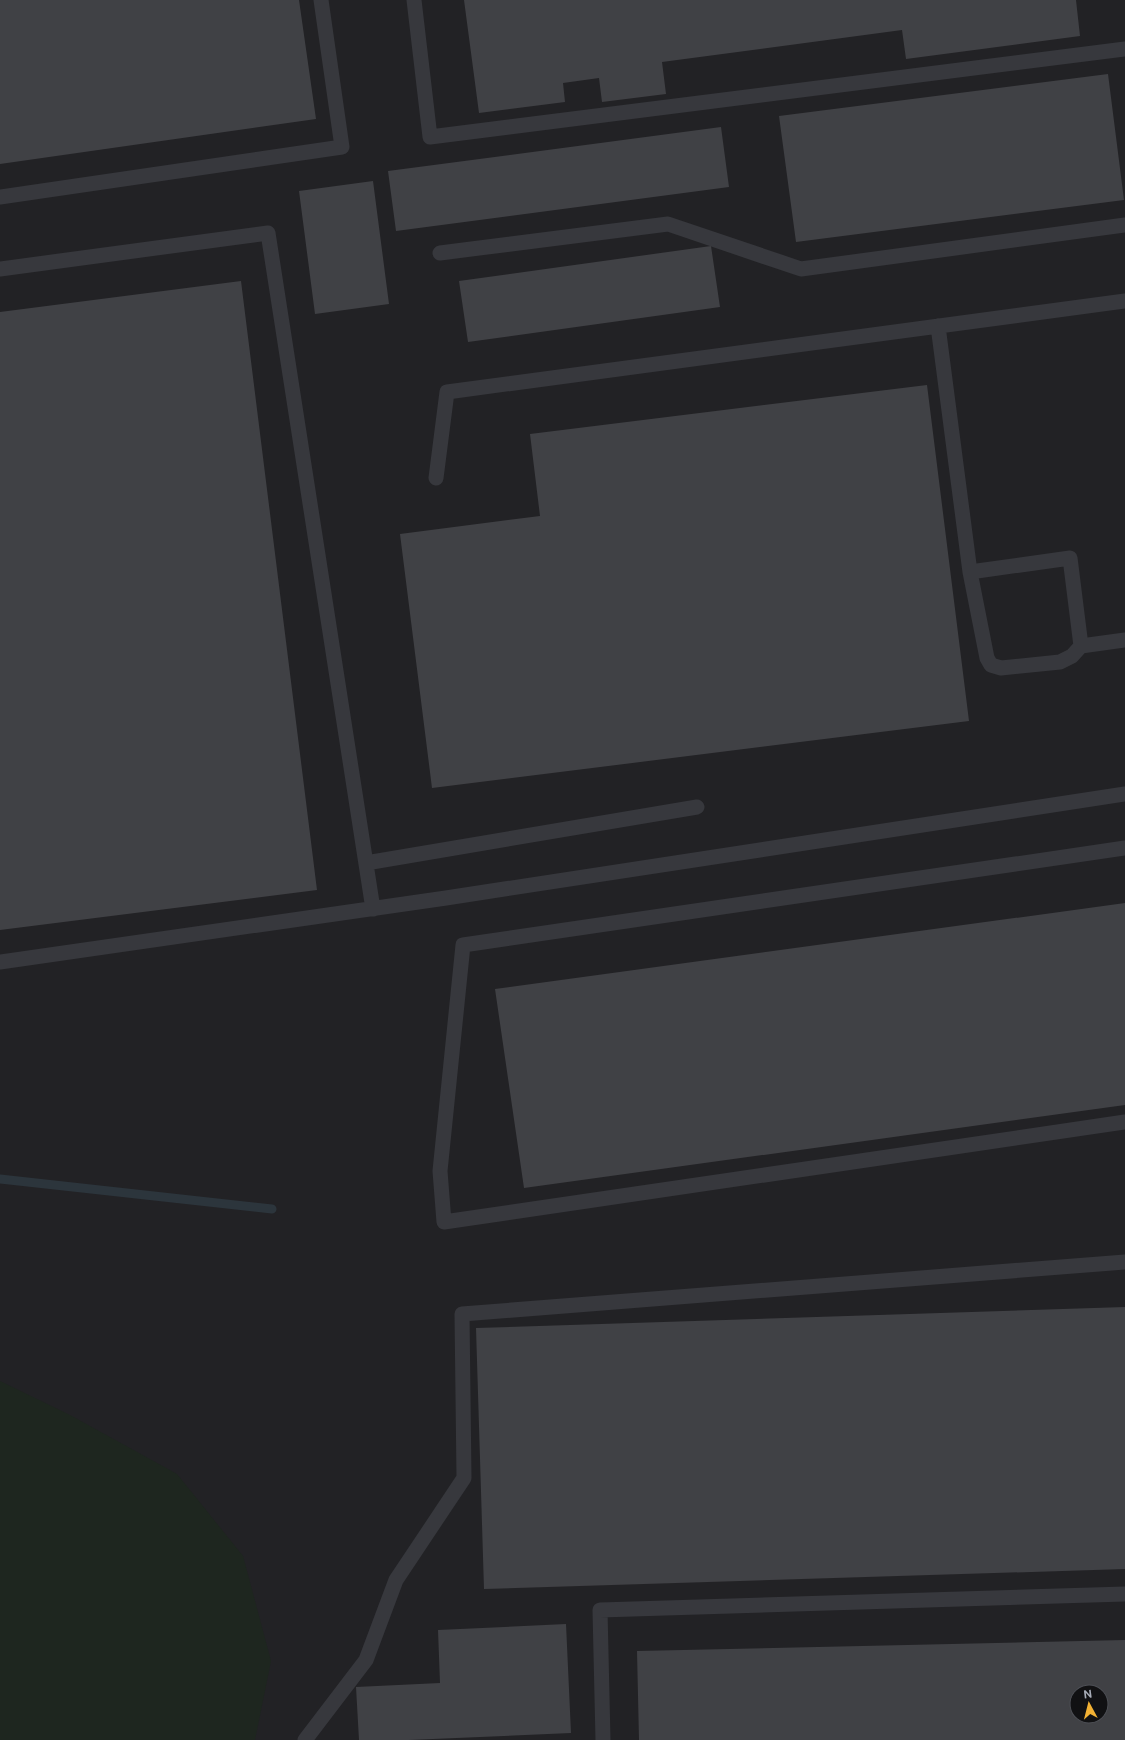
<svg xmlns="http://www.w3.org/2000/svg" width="1125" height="1740" font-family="'Public Sans',sans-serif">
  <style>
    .built { fill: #222225; fill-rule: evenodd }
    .green { fill: #1e261f }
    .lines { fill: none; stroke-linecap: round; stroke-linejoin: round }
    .stream { stroke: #2c353c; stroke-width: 9 }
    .building { fill: #404145; fill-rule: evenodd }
    .service { stroke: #37383d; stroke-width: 15 }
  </style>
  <rect width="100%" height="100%" fill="#161618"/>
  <path class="built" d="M 0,0 L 1125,0 L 1125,1740 L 0,1740 ZM 1077,1692 L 1101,1692 L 1101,1716 L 1077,1716 Z"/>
  <path class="green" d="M 0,1381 L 70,1415 L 177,1474 L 243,1556 L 271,1661 L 255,1740 L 0,1740 Z"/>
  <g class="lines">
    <path class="stream" d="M 0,1179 L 272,1209"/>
  </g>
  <path class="building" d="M 0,0 L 299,0 L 316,119 L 0,164 Z
    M 464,0 L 1076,0 L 1080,36 L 906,59 L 902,30 L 662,62 L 666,94 L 602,102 L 599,78 L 563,83 L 565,102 L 479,113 Z
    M 1108,74 L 1124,200 L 796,242 L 779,116 Z
    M 721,127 L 729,187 L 396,231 L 388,171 Z
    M 373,181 L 389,304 L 315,314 L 299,191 Z
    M 711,246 L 720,307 L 468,342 L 459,281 Z
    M 241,281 L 317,890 L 0,930 L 0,312 Z
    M 927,385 L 969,721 L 432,788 L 400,534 L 540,516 L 530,434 Z
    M 1125,903 L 1125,1105 L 524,1188 L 495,989 Z
    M 1125,1307 L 1125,1569 L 484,1589 L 476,1328 Z
    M 566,1624 L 571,1733 L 409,1740 L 359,1740 L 356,1687 L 440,1683 L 438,1630 Z
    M 1125,1640 L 1125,1740 L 639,1740 L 637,1651 ZM 1077,1692 L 1101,1692 L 1101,1716 L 1077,1716 Z"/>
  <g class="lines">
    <path class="service" d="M 414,0 L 430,137 L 1125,49
      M 0,197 L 342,147 L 321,0
      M 440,253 L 668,224 L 801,269 L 1125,225
      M 0,269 L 268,233 L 373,909
      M 938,326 L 970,572 L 1070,558 L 1081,646 L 1125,640
      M 436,478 L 447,392 L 1125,301
      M 970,572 L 987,658 L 991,665 L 1001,668 L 1060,662 L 1072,656 L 1081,646
      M 1125,848 L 463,945 L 440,1171 L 444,1222 L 1125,1122
      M 366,863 L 697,807
      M 0,962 L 446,898 L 1125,794
      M 305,1740 L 366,1660 L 396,1580 L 464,1478 L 462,1314 L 1125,1262
      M 603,1740 L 600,1610 L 1125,1594"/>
  </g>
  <g transform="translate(1089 1704) rotate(353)"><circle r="19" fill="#111113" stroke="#4d4f55"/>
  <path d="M0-3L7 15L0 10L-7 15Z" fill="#f2b134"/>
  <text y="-6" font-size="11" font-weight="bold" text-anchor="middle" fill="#a8adb8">N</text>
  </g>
</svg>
